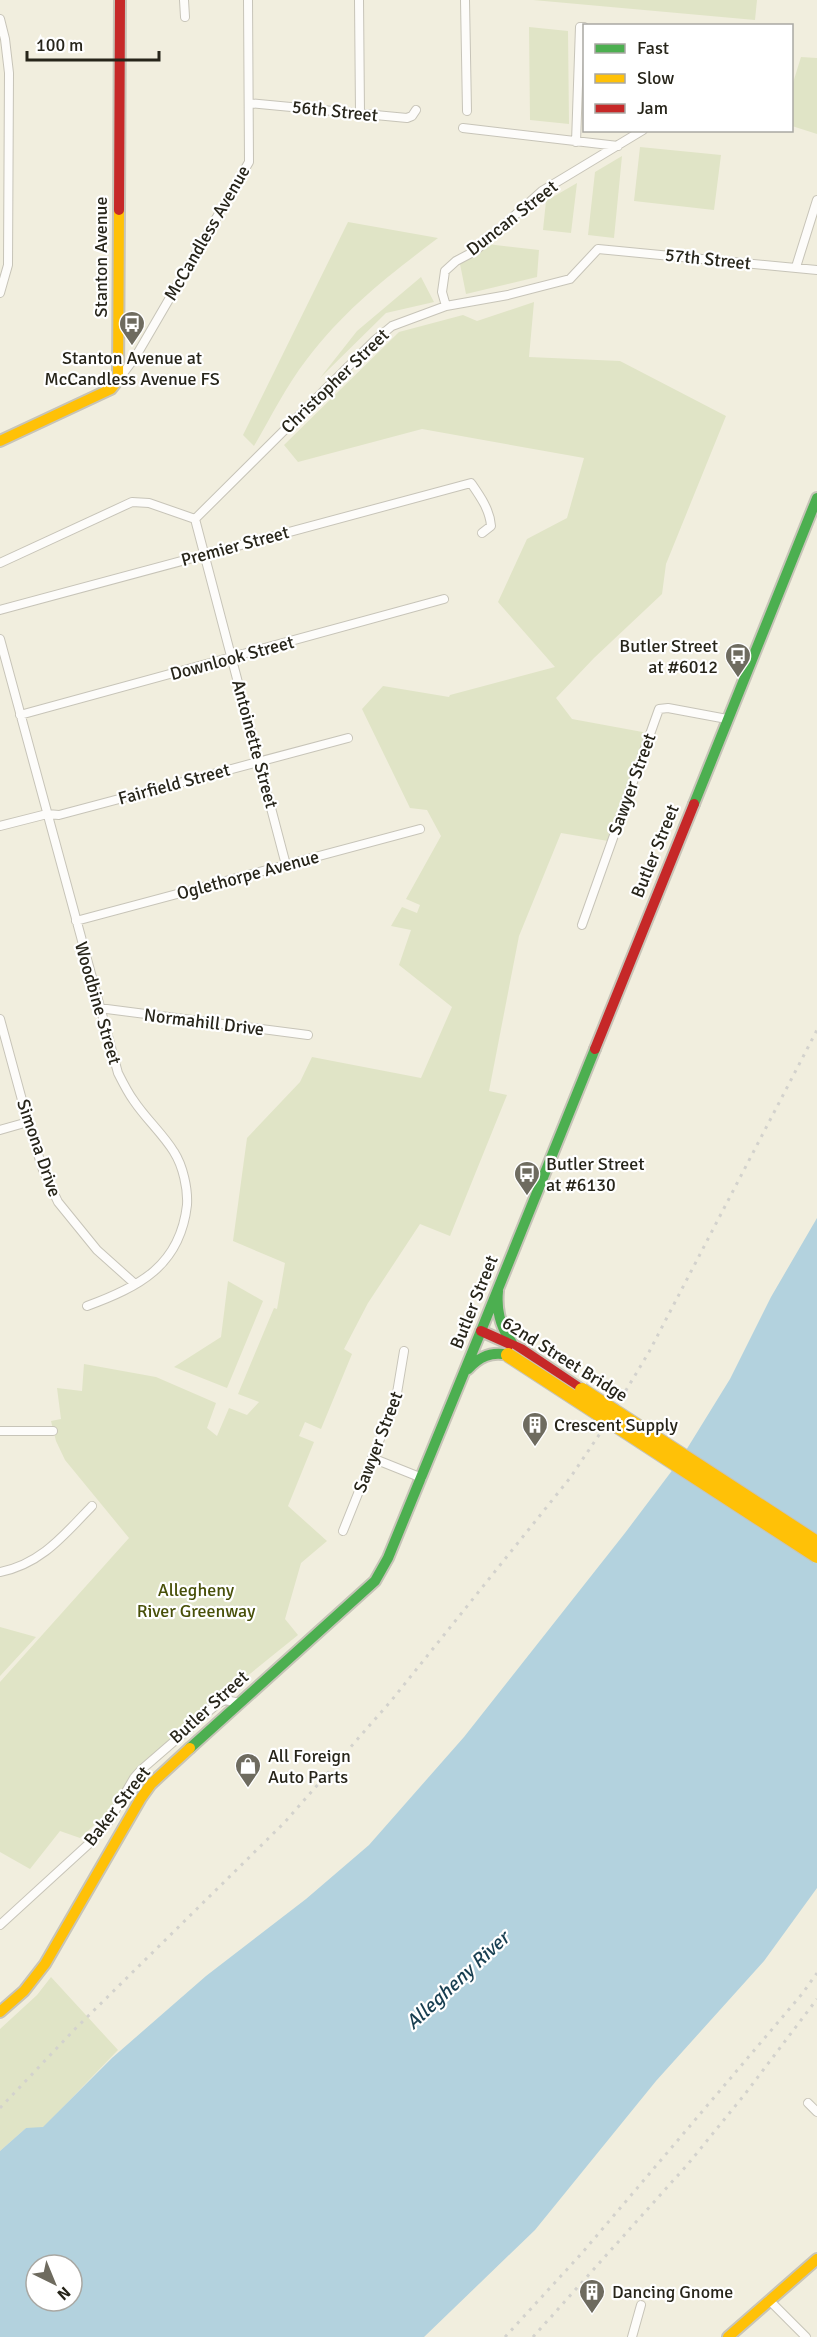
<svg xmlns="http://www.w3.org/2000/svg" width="817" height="2337" font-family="Signika,sans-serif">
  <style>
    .green { fill: #e0e4c6 }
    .water { fill: #b3d2de; fill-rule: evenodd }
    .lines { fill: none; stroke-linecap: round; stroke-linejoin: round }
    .street-casing { stroke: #c7c4b8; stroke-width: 10 }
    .fast-casing { stroke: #c7c4b8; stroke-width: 14 }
    .slow-casing { stroke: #c7c4b8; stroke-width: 14 }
    .jam-casing { stroke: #c7c4b8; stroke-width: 14 }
    .street { stroke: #fdfcfa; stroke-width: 8 }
    .fast { stroke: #4caf50; stroke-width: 10 }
    .slow { stroke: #ffc107; stroke-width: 10 }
    .jam { stroke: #c62828; stroke-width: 10 }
    .rail { stroke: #d3d2cd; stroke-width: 3; stroke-dasharray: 3 6; stroke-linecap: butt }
    .slow-bridge-casing { stroke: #c7c4b8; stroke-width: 16; stroke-linecap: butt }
    .slow-bridge { stroke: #ffc107; stroke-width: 14 }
    .labels { text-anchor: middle; stroke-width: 4.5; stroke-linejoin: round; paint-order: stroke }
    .street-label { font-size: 18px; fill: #27251a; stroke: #fff }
    .poi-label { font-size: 18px; fill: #27251a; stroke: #fff; text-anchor: start }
    .park-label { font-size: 18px; fill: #485009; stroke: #fff }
    .water-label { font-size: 20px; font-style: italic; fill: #173e50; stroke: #fff }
  </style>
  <rect width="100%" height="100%" fill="#f1eede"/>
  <path class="green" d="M 533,0 L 757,0 L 755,20 Z
    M 529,27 L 568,31 L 569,124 L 530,120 Z
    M 801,57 L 817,58 L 817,134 L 792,126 L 792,86 Z
    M 640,147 L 721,155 L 714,210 L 634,201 Z
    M 622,156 L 614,238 L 588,235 L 595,172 Z
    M 577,183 L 571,233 L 543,230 L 546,201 Z
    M 348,222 L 438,238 C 388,276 346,308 307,359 C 286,386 271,417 254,446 L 243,435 Z
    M 487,244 L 539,250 L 537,277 L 466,294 L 460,264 Z
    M 421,277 L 434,302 L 386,313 L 320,378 L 357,331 Z
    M 534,302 L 529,357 L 620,361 L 726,416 L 666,564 L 662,594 L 594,658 L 556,698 L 572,719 L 648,733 L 608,841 L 561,833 L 519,936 L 489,1091 L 507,1095 L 450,1236 L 420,1224 L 368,1303 L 344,1349 L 352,1354 L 321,1429 L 305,1422 L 299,1436 L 314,1442 L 288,1506 L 327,1541 L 301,1563 L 285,1619 L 298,1635 L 183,1728 L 129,1780 L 112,1809 L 80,1838 L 60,1831 L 30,1869 L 0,1852 L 0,1682 L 129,1538 L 65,1460 L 56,1441 L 51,1421 L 61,1419 L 57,1388 L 82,1391 L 84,1364 L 156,1377 L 216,1403 L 207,1428 L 217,1436 L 229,1408 L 247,1415 L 259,1402 L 238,1394 L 274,1308 L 277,1309 L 285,1263 L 233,1241 L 247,1138 L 300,1082 L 312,1057 L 421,1078 L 452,1007 L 399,965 L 411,930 L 391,926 L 402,907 L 417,913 L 420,905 L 406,899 L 441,836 L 427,810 L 410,808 L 362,709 L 383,686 L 449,697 L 450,695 L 555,667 L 498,602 L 527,539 L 567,518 L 584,458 L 422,429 L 298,462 L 284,445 L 399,332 L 463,315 L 477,321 Z
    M 228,1281 L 263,1301 L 227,1388 L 174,1367 L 221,1337 Z
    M 0,1627 L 36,1637 L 0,1676 Z
    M 51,1977 L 118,2050 L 43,2128 L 26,2128 L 0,2151 L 0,2029 L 37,1995 Z"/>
  <path class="water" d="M 817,1218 L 817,1888 L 764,1961 L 656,2081 L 535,2230 L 424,2337 L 0,2337 L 0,2151 L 26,2128 L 43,2127 L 112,2058 L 206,1976 L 306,1899 L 369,1845 L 464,1737 L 625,1533 L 680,1460 L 730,1379 L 771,1297 ZM 36,2265 L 72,2265 L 72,2301 L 36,2301 Z"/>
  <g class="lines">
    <defs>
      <path id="street" d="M 184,0 L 185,17
        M 359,0 L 360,113
        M 465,0 L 467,111
        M 0,19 L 5,39 L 9,73 L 8,265 L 0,293
        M 249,103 L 407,118 L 412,116 L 416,110
        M 463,128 L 618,146
        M 576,142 L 580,27 L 584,27
        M 796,267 L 817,200
        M 446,306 L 442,292 L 445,271 L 456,261 L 475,251 L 542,191 L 643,130
        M 118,380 L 136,356 L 249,162 L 248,0
        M 195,519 L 375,340 L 392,326 L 446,306 L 508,295 L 570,279 L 598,249 L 817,270
        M 195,519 L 286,865
        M 0,563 L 132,502 L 149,503 L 195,519
        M 0,610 L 471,483 C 480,496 490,510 491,526 L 482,533
        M 0,639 L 118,1073 C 123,1083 128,1093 134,1101 C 146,1119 163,1134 174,1152 C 183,1166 188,1189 187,1205 C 180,1266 139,1287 87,1306
        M 20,715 L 444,599
        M 0,826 L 47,814 L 59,815 L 348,738
        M 76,921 L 420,829
        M 582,925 L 659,709 L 668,708 L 727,719
        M 99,1008 L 308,1035
        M 0,1019 L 28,1122 L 43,1170 L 58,1202 L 97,1250 L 135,1284
        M 0,1130 L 28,1122
        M 0,1431 L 53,1431
        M 372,1458 L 422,1478
        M 343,1531 L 396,1399 L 404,1351
        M 0,1572 C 41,1564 64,1535 92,1506
        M 0,1925 L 93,1840 L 109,1821 L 134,1778 L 141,1770 L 216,1705 L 225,1700 L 240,1703
        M 808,2103 L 817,2112
        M 769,2300 L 806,2337
        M 632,2337 L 641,2305"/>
      <path id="fast" d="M 694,804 L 817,498
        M 498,1291 C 496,1311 500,1327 512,1343
        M 481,1331 L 595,1049
        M 468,1369 C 479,1357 491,1351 508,1355
        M 190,1748 L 375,1581 L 388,1558 L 481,1331"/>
      <path id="slow" d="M 0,441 L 111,389 L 118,380 L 119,210
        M 0,2012 L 24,1991 L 45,1964 L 141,1798 L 151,1784 L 190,1748
        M 728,2337 L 817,2259"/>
      <path id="jam" d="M 119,210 L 120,0
        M 595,1049 L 694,804
        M 481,1331 L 521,1349 L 582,1390"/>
    </defs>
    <use href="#street" class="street-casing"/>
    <use href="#fast" class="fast-casing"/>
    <use href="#slow" class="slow-casing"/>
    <use href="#jam" class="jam-casing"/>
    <use href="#street" class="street"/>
    <use href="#fast" class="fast"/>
    <use href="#slow" class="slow"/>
    <use href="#jam" class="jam"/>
    <path class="rail" d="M 0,2108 L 75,2029 L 285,1822 L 391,1701 L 570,1478 L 601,1432 L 649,1352 L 817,1030
      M 505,2337 L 582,2253 L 802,1994 L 817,1973
      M 533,2337 L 688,2164 L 745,2094 L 817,1999"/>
    <defs>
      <path id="slow-bridge" d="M 508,1355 L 817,1556
        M 582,1390 L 817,1543"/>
    </defs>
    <use href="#slow-bridge" class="slow-bridge-casing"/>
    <use href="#slow-bridge" class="slow-bridge"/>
  </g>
  <defs>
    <symbol id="bus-pin" viewBox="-11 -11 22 30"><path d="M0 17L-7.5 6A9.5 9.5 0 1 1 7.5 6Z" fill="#6e6b5f" stroke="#fff"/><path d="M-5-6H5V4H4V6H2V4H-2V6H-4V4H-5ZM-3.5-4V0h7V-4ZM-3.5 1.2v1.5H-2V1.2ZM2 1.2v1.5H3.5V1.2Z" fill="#fff"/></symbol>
    <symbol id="building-pin" viewBox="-11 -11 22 30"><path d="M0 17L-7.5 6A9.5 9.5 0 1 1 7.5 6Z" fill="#6e6b5f" stroke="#fff"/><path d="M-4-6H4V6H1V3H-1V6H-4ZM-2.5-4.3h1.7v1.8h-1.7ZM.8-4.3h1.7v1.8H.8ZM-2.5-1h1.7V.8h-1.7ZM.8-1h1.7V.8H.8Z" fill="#fff"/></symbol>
    <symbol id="shop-pin" viewBox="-11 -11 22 30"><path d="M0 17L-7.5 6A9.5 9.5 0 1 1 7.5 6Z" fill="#6e6b5f" stroke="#fff"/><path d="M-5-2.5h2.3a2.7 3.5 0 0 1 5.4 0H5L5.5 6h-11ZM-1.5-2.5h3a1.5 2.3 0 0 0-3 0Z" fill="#fff"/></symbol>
  </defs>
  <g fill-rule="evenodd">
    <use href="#bus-pin" x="117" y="309" width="30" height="40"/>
    <use href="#bus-pin" x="723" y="641" width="30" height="40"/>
    <use href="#bus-pin" x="512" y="1159" width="30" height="40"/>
    <use href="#building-pin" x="520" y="1410" width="30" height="40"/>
    <use href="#shop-pin" x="233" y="1751" width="30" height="40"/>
    <use href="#building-pin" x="577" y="2277" width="30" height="40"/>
  </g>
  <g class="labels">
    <g class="street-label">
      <text transform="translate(335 111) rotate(6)" y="6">56th Street</text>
      <text transform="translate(512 218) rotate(-38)" y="6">Duncan Street</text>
      <text transform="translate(207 233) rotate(-60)" y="6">McCandless Avenue</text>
      <text transform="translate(101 257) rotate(-90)" y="6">Stanton Avenue</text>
      <text transform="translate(708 259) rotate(6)" y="6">57th Street</text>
      <text transform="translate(335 381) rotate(-44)" y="6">Christopher Street</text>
      <text transform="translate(235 546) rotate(-15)" y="6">Premier Street</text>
      <text transform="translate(232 658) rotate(-15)" y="6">Downlook Street</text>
      <text transform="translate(255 744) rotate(75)" y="6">Antoinette Street</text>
      <text transform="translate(174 784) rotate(-15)" y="6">Fairfield Street</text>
      <text transform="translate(632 784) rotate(-70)" y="6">Sawyer Street</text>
      <text transform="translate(655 851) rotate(-68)" y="6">Butler Street</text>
      <text transform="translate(248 875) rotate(-15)" y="6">Oglethorpe Avenue</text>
      <text transform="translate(98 1003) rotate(74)" y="6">Woodbine Street</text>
      <text transform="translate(204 1022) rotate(7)" y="6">Normahill Drive</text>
      <text transform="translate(39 1148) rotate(71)" y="6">Simona Drive</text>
      <text transform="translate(474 1302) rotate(-68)" y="6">Butler Street</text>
      <text transform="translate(565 1359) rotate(32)" y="6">62nd Street Bridge</text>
      <text transform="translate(378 1442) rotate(-69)" y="6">Sawyer Street</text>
      <text transform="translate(209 1707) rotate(-42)" y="6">Butler Street</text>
      <text transform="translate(117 1806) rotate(-52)" y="6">Baker Street</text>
    </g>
    <g class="poi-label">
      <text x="132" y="364" text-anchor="middle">Stanton Avenue at<tspan x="132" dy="21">McCandless Avenue FS</tspan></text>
      <text x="718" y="652" text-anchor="end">Butler Street<tspan x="718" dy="21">at #6012</tspan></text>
      <text x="546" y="1170">Butler Street<tspan x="546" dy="21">at #6130</tspan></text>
      <text x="554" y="1431">Crescent Supply</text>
      <text x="268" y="1762">All Foreign<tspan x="268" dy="21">Auto Parts</tspan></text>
      <text x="612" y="2298">Dancing Gnome</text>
    </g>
    <g class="park-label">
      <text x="196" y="1596">Allegheny<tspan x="196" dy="21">River Greenway</tspan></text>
    </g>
    <g class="water-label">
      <text transform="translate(457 1980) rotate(-43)" y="7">Allegheny River</text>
    </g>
  </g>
  <rect x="583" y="24" width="210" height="108" fill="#ffffff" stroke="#a9a8a3" stroke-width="1.5"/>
  <rect x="595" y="44" width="30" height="9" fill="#4caf50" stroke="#a9a8a3" stroke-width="1.5"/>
  <text x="637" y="54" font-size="18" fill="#27251a">Fast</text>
  <rect x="595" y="74" width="30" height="9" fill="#ffc107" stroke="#a9a8a3" stroke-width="1.5"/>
  <text x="637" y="84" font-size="18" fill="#27251a">Slow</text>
  <rect x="595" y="104" width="30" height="9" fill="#c62828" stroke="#a9a8a3" stroke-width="1.5"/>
  <text x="637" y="114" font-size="18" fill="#27251a">Jam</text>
  <g transform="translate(54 2283) rotate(137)"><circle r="28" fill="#ffffff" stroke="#a9a8a3" stroke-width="1.5"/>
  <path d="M0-4.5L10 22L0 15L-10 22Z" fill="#6e6b5f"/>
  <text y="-9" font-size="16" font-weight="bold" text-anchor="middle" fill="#27251a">N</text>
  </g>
  <path d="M27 51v9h132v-9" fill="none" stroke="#27251a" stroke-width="3"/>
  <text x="36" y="51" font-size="18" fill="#27251a" stroke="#ffffff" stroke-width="4.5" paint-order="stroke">100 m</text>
</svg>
